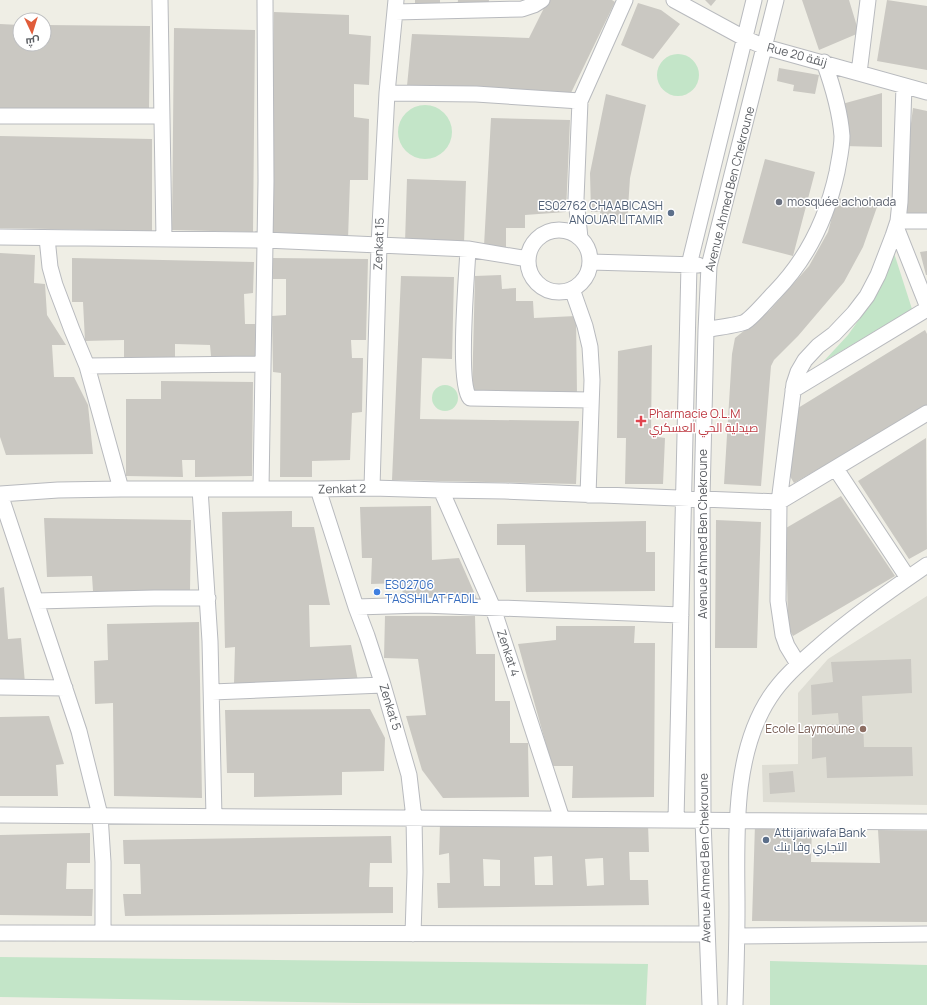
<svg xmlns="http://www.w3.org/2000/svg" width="927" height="1005" font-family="Manrope,Cairo,sans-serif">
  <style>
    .education { fill: #deddd4 }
    .green { fill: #c3e5c8 }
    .building { fill: #cac8c2; fill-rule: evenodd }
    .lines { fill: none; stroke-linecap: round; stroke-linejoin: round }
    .street-casing { stroke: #b8babe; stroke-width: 17 }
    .street { stroke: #fff; stroke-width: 15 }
    .worship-dot { fill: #6b7280; stroke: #fff; stroke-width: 1.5 }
    .service-dot { fill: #5c6f8a; stroke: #fff; stroke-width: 1.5 }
    .health-dot { fill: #e0444e; stroke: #fff; stroke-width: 1.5 }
    .shop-dot { fill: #3f7fe0; stroke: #fff; stroke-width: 1.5 }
    .education-dot { fill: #8d6e63; stroke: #fff; stroke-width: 1.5 }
    .labels { text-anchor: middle; stroke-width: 3; stroke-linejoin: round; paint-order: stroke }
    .street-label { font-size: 12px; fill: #5d6065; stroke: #fff }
    .worship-label { font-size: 12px; fill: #5b616d; stroke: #fff; text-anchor: start }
    .service-label { font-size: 12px; fill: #4e5e75; stroke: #fff; text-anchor: end }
    .health-label { font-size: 12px; fill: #be3a42; stroke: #fff; text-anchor: start }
    .shop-label { font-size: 12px; fill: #366cbe; stroke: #fff; text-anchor: start }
    .education-label { font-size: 12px; fill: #785e54; stroke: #fff; text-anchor: end }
  </style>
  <rect width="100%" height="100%" fill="#efeee5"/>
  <path class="education" d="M 927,596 L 927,805 L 763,802 L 762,765 L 798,764 L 798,693 L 828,659 Z"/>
  <path class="green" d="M657 75a21 21 0 1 1 42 0a21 21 0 1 1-42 0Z
    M398 132a27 27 0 1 1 54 0a27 27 0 1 1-54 0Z
    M 894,253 L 912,309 L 823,362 L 848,335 L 872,301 Z
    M432 398a13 13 0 1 1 26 0a13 13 0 1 1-26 0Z
    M 0,957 L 648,964 L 646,1005 L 357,1003 L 0,997 Z
    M 770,961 L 927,965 L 927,1005 L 770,1005 Z"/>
  <path class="building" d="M 415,0 L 440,0 L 440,8 L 415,7 Z
    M 458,0 L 489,0 L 488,9 L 457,9 Z
    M 548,0 L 612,0 L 615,2 L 570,95 L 407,86 L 412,34 L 529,38 Z
    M 705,0 L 716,0 L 711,6 Z
    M 802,0 L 849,0 L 859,33 L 819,50 Z
    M 887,0 L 927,6 L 927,70 L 877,61 Z
    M 638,3 L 661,10 L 680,24 L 653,59 L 621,45 Z
    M 274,12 L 349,15 L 349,34 L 371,36 L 369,85 L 354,84 L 354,117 L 369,119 L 368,180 L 350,180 L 348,239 L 271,235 Z
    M 0,24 L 20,25 L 20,44 L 44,44 L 44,25 L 150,26 L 149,110 L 0,108 Z
    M 174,28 L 255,30 L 253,232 L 172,230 Z
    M 779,68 L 819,75 L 815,94 L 793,91 L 794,85 L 777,81 Z
    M 882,93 L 882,147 L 844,146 L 842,104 Z
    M 606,94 L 646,105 L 630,178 L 627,223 L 601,222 L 600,212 L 591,212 L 590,173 Z
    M 913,108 L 927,111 L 927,218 L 906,219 L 906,162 Z
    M 491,118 L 570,120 L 566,212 L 525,215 L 525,228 L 506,228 L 506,247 L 484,246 Z
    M 0,136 L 152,139 L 152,231 L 0,228 Z
    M 765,159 L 815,172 L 793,256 L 742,243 Z
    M 407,179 L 466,181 L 464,244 L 405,243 Z
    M 837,198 L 877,207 L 863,247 L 844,282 L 798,336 L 774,360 L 771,366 L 761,486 L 724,484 L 732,354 L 735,338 L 770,310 L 809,266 L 828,232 Z
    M 927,251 L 927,275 L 926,275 L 920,252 Z
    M 0,253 L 35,255 L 34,283 L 45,284 L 47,315 L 66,345 L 52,345 L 54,377 L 74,377 L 88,405 L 93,454 L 6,455 L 0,437 Z
    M 72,258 L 254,262 L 253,293 L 244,294 L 245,324 L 255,324 L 255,357 L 211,356 L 210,345 L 175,344 L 175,359 L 124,358 L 124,340 L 85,341 L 83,302 L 72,302 Z
    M 273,258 L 368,259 L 366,340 L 351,340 L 352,358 L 363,358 L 362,412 L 352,413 L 350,460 L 312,461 L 312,477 L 280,477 L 281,373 L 273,372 L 272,316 L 286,315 L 286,279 L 273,279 Z
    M 501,275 L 502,289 L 516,288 L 516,301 L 533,301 L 534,318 L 576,316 L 577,395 L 472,393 L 475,276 Z
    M 401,276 L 454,277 L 452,359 L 422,358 L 420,419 L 579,421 L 576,484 L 392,480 Z
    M 925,330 L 927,334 L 927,407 L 794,483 L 788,473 L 798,408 Z
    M 652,345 L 651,436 L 665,438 L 663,484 L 625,484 L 626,438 L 617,438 L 618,351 Z
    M 161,381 L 253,382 L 252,476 L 195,477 L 195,460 L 182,460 L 183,477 L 126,476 L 126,399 L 161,399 Z
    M 926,438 L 927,549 L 909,559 L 858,481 Z
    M 841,496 L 895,576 L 793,636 L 788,627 L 786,528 Z
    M 431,506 L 432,560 L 459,558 L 477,599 L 403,600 L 402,583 L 371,584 L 372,558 L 362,558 L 360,507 Z
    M 292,511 L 292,527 L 314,527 L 330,605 L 309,605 L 310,647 L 351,645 L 358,681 L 234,684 L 235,647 L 225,648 L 222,512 Z
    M 44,518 L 191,520 L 190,591 L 93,591 L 92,576 L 47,577 Z
    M 716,520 L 761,522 L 757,648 L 715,648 Z
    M 646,521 L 646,552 L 655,552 L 655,591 L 526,592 L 525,545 L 497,545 L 497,524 Z
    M 4,587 L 8,639 L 21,638 L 25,683 L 0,683 L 0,588 Z
    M 385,616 L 475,616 L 476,654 L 495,654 L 495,701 L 510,701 L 510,743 L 528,743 L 529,797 L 443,798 L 422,770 L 406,716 L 426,715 L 418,659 L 384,658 Z
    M 199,622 L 202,798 L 114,796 L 113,703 L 95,704 L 94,661 L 108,660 L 107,624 Z
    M 556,626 L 635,626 L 634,643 L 655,643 L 654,797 L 572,798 L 573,766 L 552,766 L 518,644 L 556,640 Z
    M 911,659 L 912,693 L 862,696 L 864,747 L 912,747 L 913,776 L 827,778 L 826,757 L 812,759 L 812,726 L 839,724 L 838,713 L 812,715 L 811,685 L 833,682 L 831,662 Z
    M 370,709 L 385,738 L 384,771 L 342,772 L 342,795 L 254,797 L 254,773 L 227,773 L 225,710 Z
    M 49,716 L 64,764 L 56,765 L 58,796 L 0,796 L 0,717 Z
    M 793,771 L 795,792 L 770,794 L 769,773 Z
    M 440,824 L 648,824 L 649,852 L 629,852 L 630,880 L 648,880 L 649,905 L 438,908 L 437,883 L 450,883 L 449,853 L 439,855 ZM 552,856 L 553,885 L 535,885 L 534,857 ZM 603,858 L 604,885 L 587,886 L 585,859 ZM 483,859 L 500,860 L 500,886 L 484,886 Z
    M 755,824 L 812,824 L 811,862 L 880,863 L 878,830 L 927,831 L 927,922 L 752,921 Z
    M 90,833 L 90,863 L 67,863 L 66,889 L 93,889 L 92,916 L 0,915 L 0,835 Z
    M 391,836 L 392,863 L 370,863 L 369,887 L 393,887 L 393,913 L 125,916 L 123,894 L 141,894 L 140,864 L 124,864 L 123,840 Z"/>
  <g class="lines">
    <defs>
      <path id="street" d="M 160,0 L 164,238
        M 674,0 L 744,38 L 765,47 L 927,92
        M 395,12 L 522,9 L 534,5 L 542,0
        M 859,73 L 868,0
        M 387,93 L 476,94 L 580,101
        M 0,116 L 162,116
        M 898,221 L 927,221
        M 896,227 L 927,305
        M528 261a31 31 0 1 1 62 0a31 31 0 1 1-62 0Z
        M 0,237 L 265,240 L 379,245 L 468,249 L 528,259
        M 47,238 L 50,267 L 55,285 L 72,330 L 87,366 L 121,489
        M 580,238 L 576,199 L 580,101 L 625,0
        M 468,249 C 467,274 457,384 470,398 L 591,400
        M 590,262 L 698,265
        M 572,289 L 585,326 L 590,347 L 592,380 L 588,495
        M 706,330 C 714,328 739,325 745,322 C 753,317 768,299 775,292 C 808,258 827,218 837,172 C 839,160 842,148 842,136 C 840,110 833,87 824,62
        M 87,366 L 263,364
        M 793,390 L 927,309
        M 836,469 L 908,578
        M 372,488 L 379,245 L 387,93 L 396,0
        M 200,489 L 210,641 L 214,817
        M 261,489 L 266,181 L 265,0
        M 318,489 L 356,607 L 367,636 L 383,685 L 409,775 L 414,818 L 415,872 L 413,934
        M 441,490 L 493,608 L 562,819
        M 0,494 L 58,490 L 121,489 L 318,489 L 372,488 L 441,490 L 505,491 L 779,502 L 927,413
        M 0,494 L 79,731 L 100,815 L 103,862 L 103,933
        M 37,601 L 154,598 L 208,598
        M 356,607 L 423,605 L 681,615
        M 798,664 L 787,646 L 783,635 L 778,601 L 779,502 L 794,384 L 798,372 L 805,360 L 818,346 L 834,334 L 854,313 L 867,296 L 878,275 L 893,236 L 898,221 L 900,202 L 904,86
        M 0,687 L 65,688
        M 212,692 L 383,685
        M 0,815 L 927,822
        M 676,820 L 689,265 L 754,0
        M 0,933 L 707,934
        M 737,936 L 927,934
        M 710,1005 L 703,820 L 702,498 L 706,330 L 709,266 L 776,0
        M 735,1005 C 736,973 737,941 737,908 C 737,840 731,756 770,697 C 783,677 801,662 818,647 C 852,617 889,591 927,565"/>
    </defs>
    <use href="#street" class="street-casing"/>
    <use href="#street" class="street"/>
  </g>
  <circle class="worship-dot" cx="779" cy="202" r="4"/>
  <g class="service-dot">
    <circle cx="671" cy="213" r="4"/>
    <circle cx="766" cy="840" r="4"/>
  </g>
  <path class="health-dot" d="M639 415h4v4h4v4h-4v4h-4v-4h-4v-4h4z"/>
  <circle class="shop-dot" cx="377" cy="592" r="4"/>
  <circle class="education-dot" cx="863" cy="729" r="4"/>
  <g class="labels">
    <g class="street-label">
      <text transform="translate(797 55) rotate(15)" y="4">Rue 20 زنقة</text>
      <text transform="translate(730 189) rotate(-76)" y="4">Avenue Ahmed Ben Chekroune</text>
      <text transform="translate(379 244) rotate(-88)" y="4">Zenkat 15</text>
      <text transform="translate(342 489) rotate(-1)" y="4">Zenkat 2</text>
      <text transform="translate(703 534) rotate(-90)" y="4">Avenue Ahmed Ben Chekroune</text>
      <text transform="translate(508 653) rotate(72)" y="4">Zenkat 4</text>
      <text transform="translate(390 707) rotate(73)" y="4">Zenkat 5</text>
      <text transform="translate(705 858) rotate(-91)" y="4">Avenue Ahmed Ben Chekroune</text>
    </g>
    <g class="worship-label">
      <text x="787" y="206">mosquée achohada</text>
    </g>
    <g class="service-label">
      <text x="663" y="210">ES02762 CHAABICASH<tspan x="663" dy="14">ANOUAR LITAMIR</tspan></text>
      <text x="774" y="837" text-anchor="start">Attijariwafa Bank<tspan x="774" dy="14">التجاري وفا بنك</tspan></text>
    </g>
    <g class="health-label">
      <text x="649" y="418">Pharmacie O.L.M<tspan x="649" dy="14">صيدلية الحي العسكري</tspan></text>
    </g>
    <g class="shop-label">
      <text x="385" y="589">ES02706<tspan x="385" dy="14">TASSHILAT FADIL</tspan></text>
    </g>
    <g class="education-label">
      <text x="855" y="733">Ecole Laymoune</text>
    </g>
  </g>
  <g transform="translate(32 32) rotate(176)"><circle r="19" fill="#ffffff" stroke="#bebfc1"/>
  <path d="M0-3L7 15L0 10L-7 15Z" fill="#e05c3a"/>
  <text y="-6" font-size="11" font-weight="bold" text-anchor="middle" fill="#5d6065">ش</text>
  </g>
</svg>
